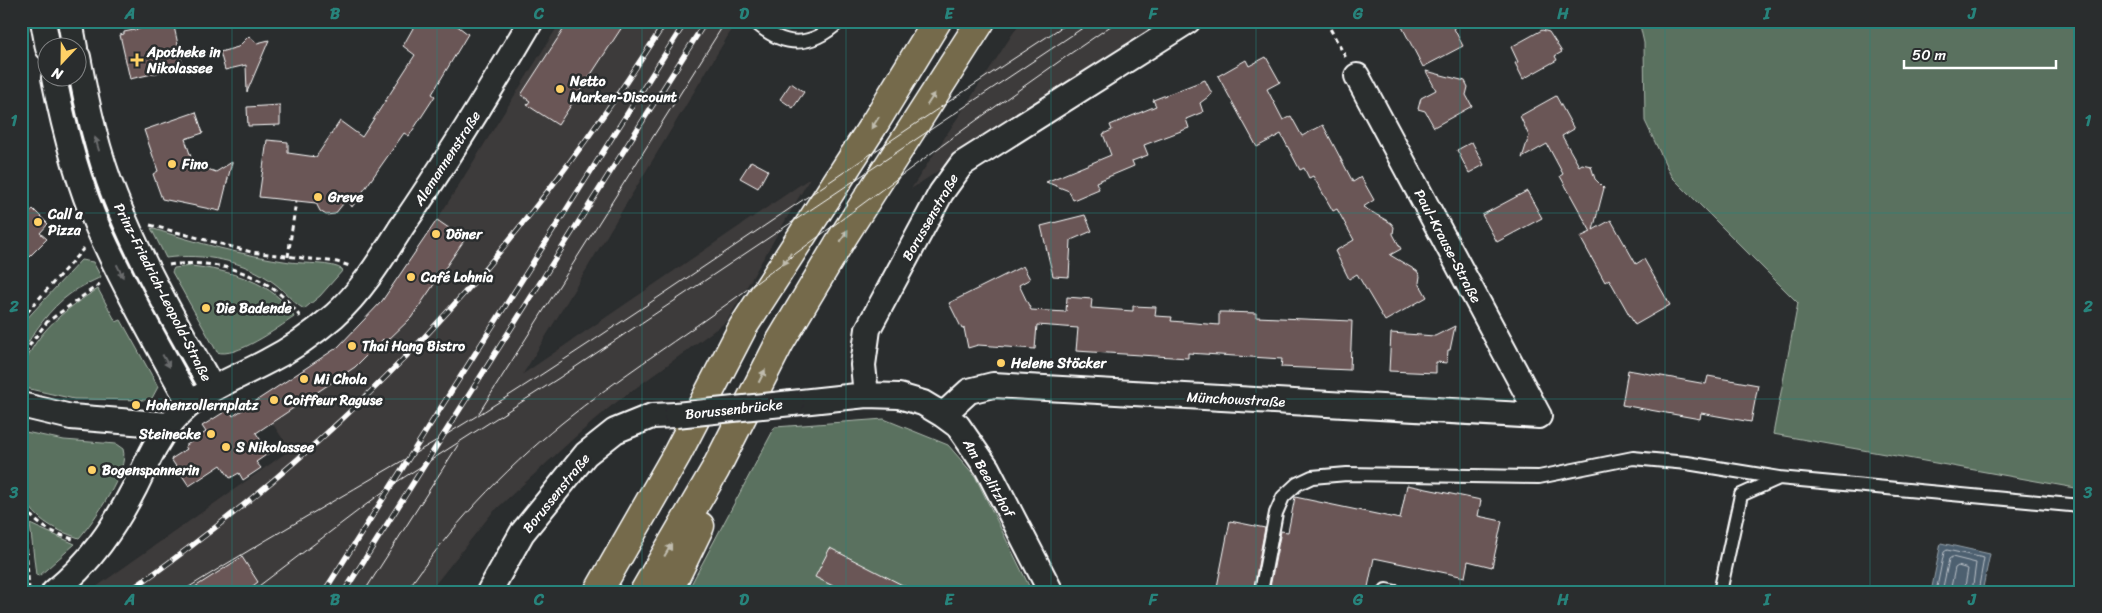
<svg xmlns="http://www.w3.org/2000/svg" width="2102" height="613" font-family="Sriracha,sans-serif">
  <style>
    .built { fill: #3d3a3a }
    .green { fill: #5a715e; stroke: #acb8ae }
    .water { fill: #4d6070; stroke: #94a0a9 }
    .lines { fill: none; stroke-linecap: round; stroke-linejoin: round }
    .shore { stroke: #b8bfc6; stroke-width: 1 }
    .building { fill: #6a5757; stroke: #fff }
    .lane-casing { stroke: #fff; stroke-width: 16 }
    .street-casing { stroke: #fff; stroke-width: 28 }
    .highway-casing { stroke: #fff; stroke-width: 31 }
    .path { stroke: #fff; stroke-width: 3; stroke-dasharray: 5 4; stroke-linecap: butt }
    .lane { stroke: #2a2d2e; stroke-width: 12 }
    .street { stroke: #2a2d2e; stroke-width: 24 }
    .highway { stroke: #746b4b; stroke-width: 28 }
    .tram { stroke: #fff; stroke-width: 1 }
    .rail-casing { stroke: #fff; stroke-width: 5.5 }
    .rail { stroke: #2a2d2e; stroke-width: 4; stroke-dasharray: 11; stroke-linecap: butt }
    .street-bridge-casing { stroke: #fff; stroke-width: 28; stroke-linecap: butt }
    .street-bridge { stroke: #2a2d2e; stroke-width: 24 }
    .oneway { fill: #c0bcae }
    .oneway2 { fill: #6a6c6d }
    .grid { fill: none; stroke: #27847c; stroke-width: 1; stroke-opacity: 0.55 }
    .poi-dot { fill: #ffd166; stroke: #2a2d2e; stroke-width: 2 }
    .labels { text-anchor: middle; stroke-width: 5; stroke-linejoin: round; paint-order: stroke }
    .poi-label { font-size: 14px; font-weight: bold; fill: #fff; stroke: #2a2d2e; text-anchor: start }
    .street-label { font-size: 14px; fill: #fff; stroke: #2a2d2e }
    .neatline { fill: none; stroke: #27847c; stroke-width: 2 }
    .grid-label { font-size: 16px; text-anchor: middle; font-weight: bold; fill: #27847c }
  </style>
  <rect width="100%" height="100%" fill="#2a2d2e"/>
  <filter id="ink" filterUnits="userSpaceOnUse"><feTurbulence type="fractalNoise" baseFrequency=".02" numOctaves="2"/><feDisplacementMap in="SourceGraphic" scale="10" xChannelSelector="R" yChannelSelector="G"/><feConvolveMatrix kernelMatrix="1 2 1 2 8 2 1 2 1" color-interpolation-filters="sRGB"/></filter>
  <g filter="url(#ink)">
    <path class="built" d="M 561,21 L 737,21 L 523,374 L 810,178 L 727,321 L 610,407 L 573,439 L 492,513 L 429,592 L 89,592 L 290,450 L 257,400 L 338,347 L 385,298 L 437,220 Z
      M 1021,21 L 1164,21 L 911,189 Z"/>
    <path class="green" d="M 1639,21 L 2081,21 L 2081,489 L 1773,434 L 1798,303 L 1671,176 L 1645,121 L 1644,43 Z
      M 151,228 C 197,243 242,255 290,262 C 304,264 333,262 343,270 L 320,296 L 304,309 C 292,302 285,291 274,283 C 244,260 203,253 166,258 Z
      M 126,242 L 190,365 L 181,370 L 119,244 Z
      M 81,260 L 93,262 L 101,277 C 91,282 79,287 70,294 C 49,309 34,332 21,354 L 21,325 Z
      M 191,266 C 227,270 276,282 294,317 C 278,328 235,359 217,352 L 172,272 L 174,268 Z
      M 98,289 L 116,322 L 121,320 L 156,383 L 158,387 L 151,400 L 74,399 L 21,387 C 21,343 64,309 98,289 Z
      M 884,419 L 948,445 L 975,476 L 1032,592 L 687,592 L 775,427 Z
      M 21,431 L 64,440 L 116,444 L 123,449 C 130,470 93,522 79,538 C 52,529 33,519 21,491 Z
      M 30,524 L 75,544 L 39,576 L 36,575 Z"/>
    <path class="water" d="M 1941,543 L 1990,554 L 1982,592 L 1931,592 Z"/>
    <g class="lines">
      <path class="shore" d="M 1936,592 L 1944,552 L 1947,550 L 1984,558 L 1978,592
        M 1942,592 L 1949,559 L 1952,557 L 1976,563 L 1972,592
        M 1950,592 L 1955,568 L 1958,566 L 1968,569 L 1964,592"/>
    </g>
    <path class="building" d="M 417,21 L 451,21 L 468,34 L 432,94 L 435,96 L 409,136 L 404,133 L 352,207 L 347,199 L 335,214 L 326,215 L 320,211 L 316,203 L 259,197 L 267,140 L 288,142 L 288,153 L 316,157 L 340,121 L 362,137 L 415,55 L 403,46 Z
      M 569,21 L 626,21 L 558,125 L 527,105 L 530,101 L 521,95 Z
      M 1399,21 L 1450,21 L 1463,46 L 1423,67 Z
      M 173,22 L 183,67 L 130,79 L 120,35 L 124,34 L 124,32 Z
      M 1542,30 L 1549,32 L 1562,52 L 1555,56 L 1557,60 L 1523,79 L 1515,63 L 1518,62 L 1511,47 Z
      M 249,36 L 257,43 L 269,40 L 247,92 L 246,65 L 225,70 L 220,52 L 238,47 Z
      M 1266,57 L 1280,82 L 1267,89 L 1283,120 L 1291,116 L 1302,136 L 1323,125 L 1353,182 L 1361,177 L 1374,200 L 1363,207 L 1391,223 L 1394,227 L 1393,234 L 1401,249 L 1390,255 L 1417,271 L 1420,276 L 1419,283 L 1427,297 L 1385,321 L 1357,274 L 1349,279 L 1335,251 L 1354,240 L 1337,209 L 1333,211 L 1313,176 L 1309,178 L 1304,168 L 1300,170 L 1281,134 L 1257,147 L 1218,76 L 1246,60 L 1249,66 Z
      M 1426,71 L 1465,81 L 1468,87 L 1466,95 L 1472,106 L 1434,127 L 1425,111 L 1418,109 L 1421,98 L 1436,90 Z
      M 1205,80 L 1212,94 L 1200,103 L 1203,112 L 1186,119 L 1189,128 L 1144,145 L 1148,155 L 1132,161 L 1134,166 L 1096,182 L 1099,189 L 1073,200 L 1069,191 L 1046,182 L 1111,155 L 1103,134 L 1112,130 L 1110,125 L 1156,106 L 1153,100 Z
      M 791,83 L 804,92 L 793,108 L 780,99 Z
      M 1556,96 L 1574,129 L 1562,136 L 1579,166 L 1582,164 L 1591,166 L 1595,179 L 1604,188 L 1593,230 L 1611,220 L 1636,264 L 1644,259 L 1670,305 L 1635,325 L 1609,279 L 1605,282 L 1580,237 L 1591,232 L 1560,176 L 1563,174 L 1547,144 L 1522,158 L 1529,136 L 1520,116 Z
      M 280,105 L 280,125 L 248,126 L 247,107 Z
      M 196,112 L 203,133 L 185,139 L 192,160 L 199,166 L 216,172 L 232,162 L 220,211 L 162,199 L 153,174 L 158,171 L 144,130 Z
      M 1472,142 L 1484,165 L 1469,173 L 1457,150 Z
      M 751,161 L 768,170 L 758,188 L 740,178 Z
      M 1527,191 L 1542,218 L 1497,242 L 1482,215 Z
      M 33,209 L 48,224 L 40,233 L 47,239 L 21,265 L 21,222 Z
      M 1085,215 L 1092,231 L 1071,240 L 1069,277 L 1053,276 L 1041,226 Z
      M 437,220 L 465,239 L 411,318 L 386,342 L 383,339 L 355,367 L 256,433 L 269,453 L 256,462 L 261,468 L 243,480 L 239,473 L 230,478 L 221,465 L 189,486 L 171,459 L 187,449 L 185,446 L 206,432 L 202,426 L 229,409 L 233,416 L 338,347 L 382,301 Z
      M 1023,266 L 1030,279 L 1019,285 L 1031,310 L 1066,312 L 1067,297 L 1092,299 L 1091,308 L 1133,311 L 1133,306 L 1156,307 L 1155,316 L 1172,317 L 1171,321 L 1219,325 L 1219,312 L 1224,312 L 1256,313 L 1256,317 L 1352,321 L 1350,370 L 1281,367 L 1282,359 L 1188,353 L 1188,358 L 1076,351 L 1078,328 L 1037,325 L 1035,349 L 978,345 L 968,348 L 964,328 L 962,329 L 949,303 Z
      M 1455,326 L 1450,350 L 1448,350 L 1447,363 L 1436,362 L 1436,373 L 1389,371 L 1391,333 L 1435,336 Z
      M 1628,370 L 1706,384 L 1708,376 L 1758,385 L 1751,422 L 1701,413 L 1700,419 L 1622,405 Z
      M 1407,485 L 1481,500 L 1478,516 L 1502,521 L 1492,567 L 1468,561 L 1465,577 L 1374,558 L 1367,592 L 1269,592 L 1281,531 L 1288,532 L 1295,497 L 1400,519 Z
      M 1230,521 L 1265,528 L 1253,592 L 1216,592 Z
      M 830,548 L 916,592 L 845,592 L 815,577 Z
      M 242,557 L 258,582 L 245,592 L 187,592 Z"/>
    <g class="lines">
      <defs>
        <path id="lane" d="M 754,21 C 783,48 810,49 840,21
          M 1261,592 L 1276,513 L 1283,497 L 1297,484 L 1312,477 L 1347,474 L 1539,477 L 1633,458 L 1687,463 L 1779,478
          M 1386,592 L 1386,590 L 1396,592
          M 1720,592 L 1741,495 L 1779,478 L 2081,506"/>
        <path id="street" d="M 43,21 L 48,48
          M 70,21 L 75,48
          M 78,57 C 87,105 97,152 115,197 C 141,263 177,326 212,387
          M 1357,76 L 1539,416
          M 54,78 C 64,128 77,180 98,228 C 125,288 158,346 190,404
          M 866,395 L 863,365 L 868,329 L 941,193 L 962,164 L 1188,21
          M 792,403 L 866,395 L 899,396 L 923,403 L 943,415 L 958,426 L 987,468 L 1051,592
          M 21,405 L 71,417 L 170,425
          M 943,415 L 969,391 L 993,385 L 1539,416
          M 54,592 C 90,563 114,528 135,487 C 146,465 154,444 170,424 C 200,389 229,382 268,361 C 292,349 314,333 334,316 C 361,292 382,258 401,228 C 447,161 490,91 531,21
          M 489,592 L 522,533 L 586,454 L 615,431 L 652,416 L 676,415"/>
        <path id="highway" d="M 598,592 L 677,454 L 743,327 L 873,126 L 937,21
          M 644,592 L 715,470 L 780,342 L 841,240 L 981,21
          M 668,592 L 700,526"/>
      </defs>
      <use href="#lane" class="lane-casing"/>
      <use href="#street" class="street-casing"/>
      <use href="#highway" class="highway-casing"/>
      <path class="path" d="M 1326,21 L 1346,58
        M 150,225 L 251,252 L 337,262 L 350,266
        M 288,257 L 296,201
        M 169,265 C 217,258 272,274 300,317
        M 21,319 L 84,248
        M 21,362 L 31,343 L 47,322 L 101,283
        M 21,499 C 31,524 52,533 76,540
        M 21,514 L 24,519 L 29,590"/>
      <use href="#lane" class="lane"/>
      <use href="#street" class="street"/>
      <use href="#highway" class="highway"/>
      <path class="tram" d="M 479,413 L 726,21
        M 181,592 C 295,520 414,458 527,384 C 710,265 888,140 1071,21
        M 251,592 L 392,485 L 559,378 L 1093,21
        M 364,592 L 458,445
        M 406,592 C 449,528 502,472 562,423 C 619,377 682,337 741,294 C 866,202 989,108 1118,21"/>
      <defs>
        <path id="rail" d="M 128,592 C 354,434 519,254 666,21
          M 324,592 L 686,21
          M 344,592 L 706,21"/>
      </defs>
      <use href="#rail" class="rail-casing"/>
      <use href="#rail" class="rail"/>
      <defs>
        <path id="street-bridge" d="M 676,415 L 792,403"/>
      </defs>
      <use href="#street-bridge" class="street-bridge-casing"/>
      <use href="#street-bridge" class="street-bridge"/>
    </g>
    <defs><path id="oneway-solid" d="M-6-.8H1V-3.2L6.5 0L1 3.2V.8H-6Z" transform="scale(1.25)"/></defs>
    <g class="oneway">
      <use href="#oneway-solid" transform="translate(931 99) rotate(-57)"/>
      <use href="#oneway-solid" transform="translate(875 123) rotate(122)"/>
      <use href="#oneway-solid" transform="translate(844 236) rotate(-58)"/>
      <use href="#oneway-solid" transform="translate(787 259) rotate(123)"/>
      <use href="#oneway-solid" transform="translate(762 376) rotate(-63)"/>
      <use href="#oneway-solid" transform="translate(668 550) rotate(-60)"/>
    </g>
    <g class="oneway2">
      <use href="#oneway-solid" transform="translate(97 144) rotate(-107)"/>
      <use href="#oneway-solid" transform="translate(120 271) rotate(64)"/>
      <use href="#oneway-solid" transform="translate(166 361) rotate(61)"/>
    </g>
  </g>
  <path class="grid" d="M 232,21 L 232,592M 437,21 L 437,592M 642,21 L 642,592M 846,21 L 846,592M 1051,21 L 1051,592M 1256,21 L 1256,592M 1460,21 L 1460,592M 1665,21 L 1665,592M 1870,21 L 1870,592M 21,213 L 2081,213M 21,399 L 2081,399"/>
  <g class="poi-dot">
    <path d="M134.5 52.5h5v5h5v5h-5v5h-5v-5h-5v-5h5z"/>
    <circle cx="560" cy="89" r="5"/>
    <circle cx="172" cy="164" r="5"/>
    <circle cx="318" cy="197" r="5"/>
    <circle cx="38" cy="222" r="5"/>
    <circle cx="436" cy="234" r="5"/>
    <circle cx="411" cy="277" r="5"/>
    <circle cx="206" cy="308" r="5"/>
    <circle cx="352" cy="346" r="5"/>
    <circle cx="1001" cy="363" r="5"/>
    <circle cx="304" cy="379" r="5"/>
    <circle cx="274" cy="400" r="5"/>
    <circle cx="136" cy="405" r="5"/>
    <circle cx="211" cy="434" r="5"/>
    <circle cx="226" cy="447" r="5"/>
    <circle cx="92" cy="470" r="5"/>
  </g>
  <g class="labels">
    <g class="poi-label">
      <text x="147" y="57">Apotheke in<tspan x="147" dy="16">Nikolassee</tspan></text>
      <text x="570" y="86">Netto<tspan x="570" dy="16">Marken-Discount</tspan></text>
      <text x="182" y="169">Fino</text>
      <text x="328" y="202">Greve</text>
      <text x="48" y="219">Call a<tspan x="48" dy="16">Pizza</tspan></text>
      <text x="446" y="239">Döner</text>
      <text x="421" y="282">Café Lohnia</text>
      <text x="216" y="313">Die Badende</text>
      <text x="362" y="351">Thai Hang Bistro</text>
      <text x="1011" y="368">Helene Stöcker</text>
      <text x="314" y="384">Mi Chola</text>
      <text x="284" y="405">Coiffeur Raguse</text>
      <text x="146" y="410">Hohenzollernplatz</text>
      <text x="201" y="439" text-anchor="end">Steinecke</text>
      <text x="236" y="452">S Nikolassee</text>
      <text x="102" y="475">Bogenspannerin</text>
    </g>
    <g class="street-label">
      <text transform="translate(447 158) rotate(-57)" y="5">Alemannenstraße</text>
      <text transform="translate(930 217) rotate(-60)" y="5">Borussenstraße</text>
      <text transform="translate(1448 246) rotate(62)" y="5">Paul-Krause-Straße</text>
      <text transform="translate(163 292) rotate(63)" y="5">Prinz-Friedrich-Leopold-Straße</text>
      <text transform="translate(1236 399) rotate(3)" y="5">Münchowstraße</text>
      <text transform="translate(734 409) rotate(-6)" y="5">Borussenbrücke</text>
      <text transform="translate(989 478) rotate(60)" y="5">Am Beelitzhof</text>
      <text transform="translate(556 493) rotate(-51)" y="5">Borussenstraße</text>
    </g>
  </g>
  <rect width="2102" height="613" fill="none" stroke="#2a2d2e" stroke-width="55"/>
  <g transform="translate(62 62) rotate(202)"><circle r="24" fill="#2a2d2e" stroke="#7f8182"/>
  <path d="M0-4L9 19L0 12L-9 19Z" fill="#ffd166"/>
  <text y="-8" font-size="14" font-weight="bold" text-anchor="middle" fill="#ffffff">N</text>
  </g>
  <path d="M1904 60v8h152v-8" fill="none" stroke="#ffffff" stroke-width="2.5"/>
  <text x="1912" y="60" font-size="15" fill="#ffffff" stroke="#2a2d2e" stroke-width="4" paint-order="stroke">50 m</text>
  <rect x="28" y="28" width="2046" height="558" class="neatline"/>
  <g class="grid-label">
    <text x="130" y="19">A</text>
    <text x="335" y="19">B</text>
    <text x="539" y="19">C</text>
    <text x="744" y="19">D</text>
    <text x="949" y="19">E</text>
    <text x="1153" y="19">F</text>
    <text x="1358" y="19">G</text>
    <text x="1563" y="19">H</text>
    <text x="1767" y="19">I</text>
    <text x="1972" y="19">J</text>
    <text x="14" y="126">1</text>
    <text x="2088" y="126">1</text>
    <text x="14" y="312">2</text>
    <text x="2088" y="312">2</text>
    <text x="14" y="498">3</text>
    <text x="2088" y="498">3</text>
    <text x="130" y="605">A</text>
    <text x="335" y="605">B</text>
    <text x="539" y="605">C</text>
    <text x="744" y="605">D</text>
    <text x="949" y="605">E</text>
    <text x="1153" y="605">F</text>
    <text x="1358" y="605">G</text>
    <text x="1563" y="605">H</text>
    <text x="1767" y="605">I</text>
    <text x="1972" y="605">J</text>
  </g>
</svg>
